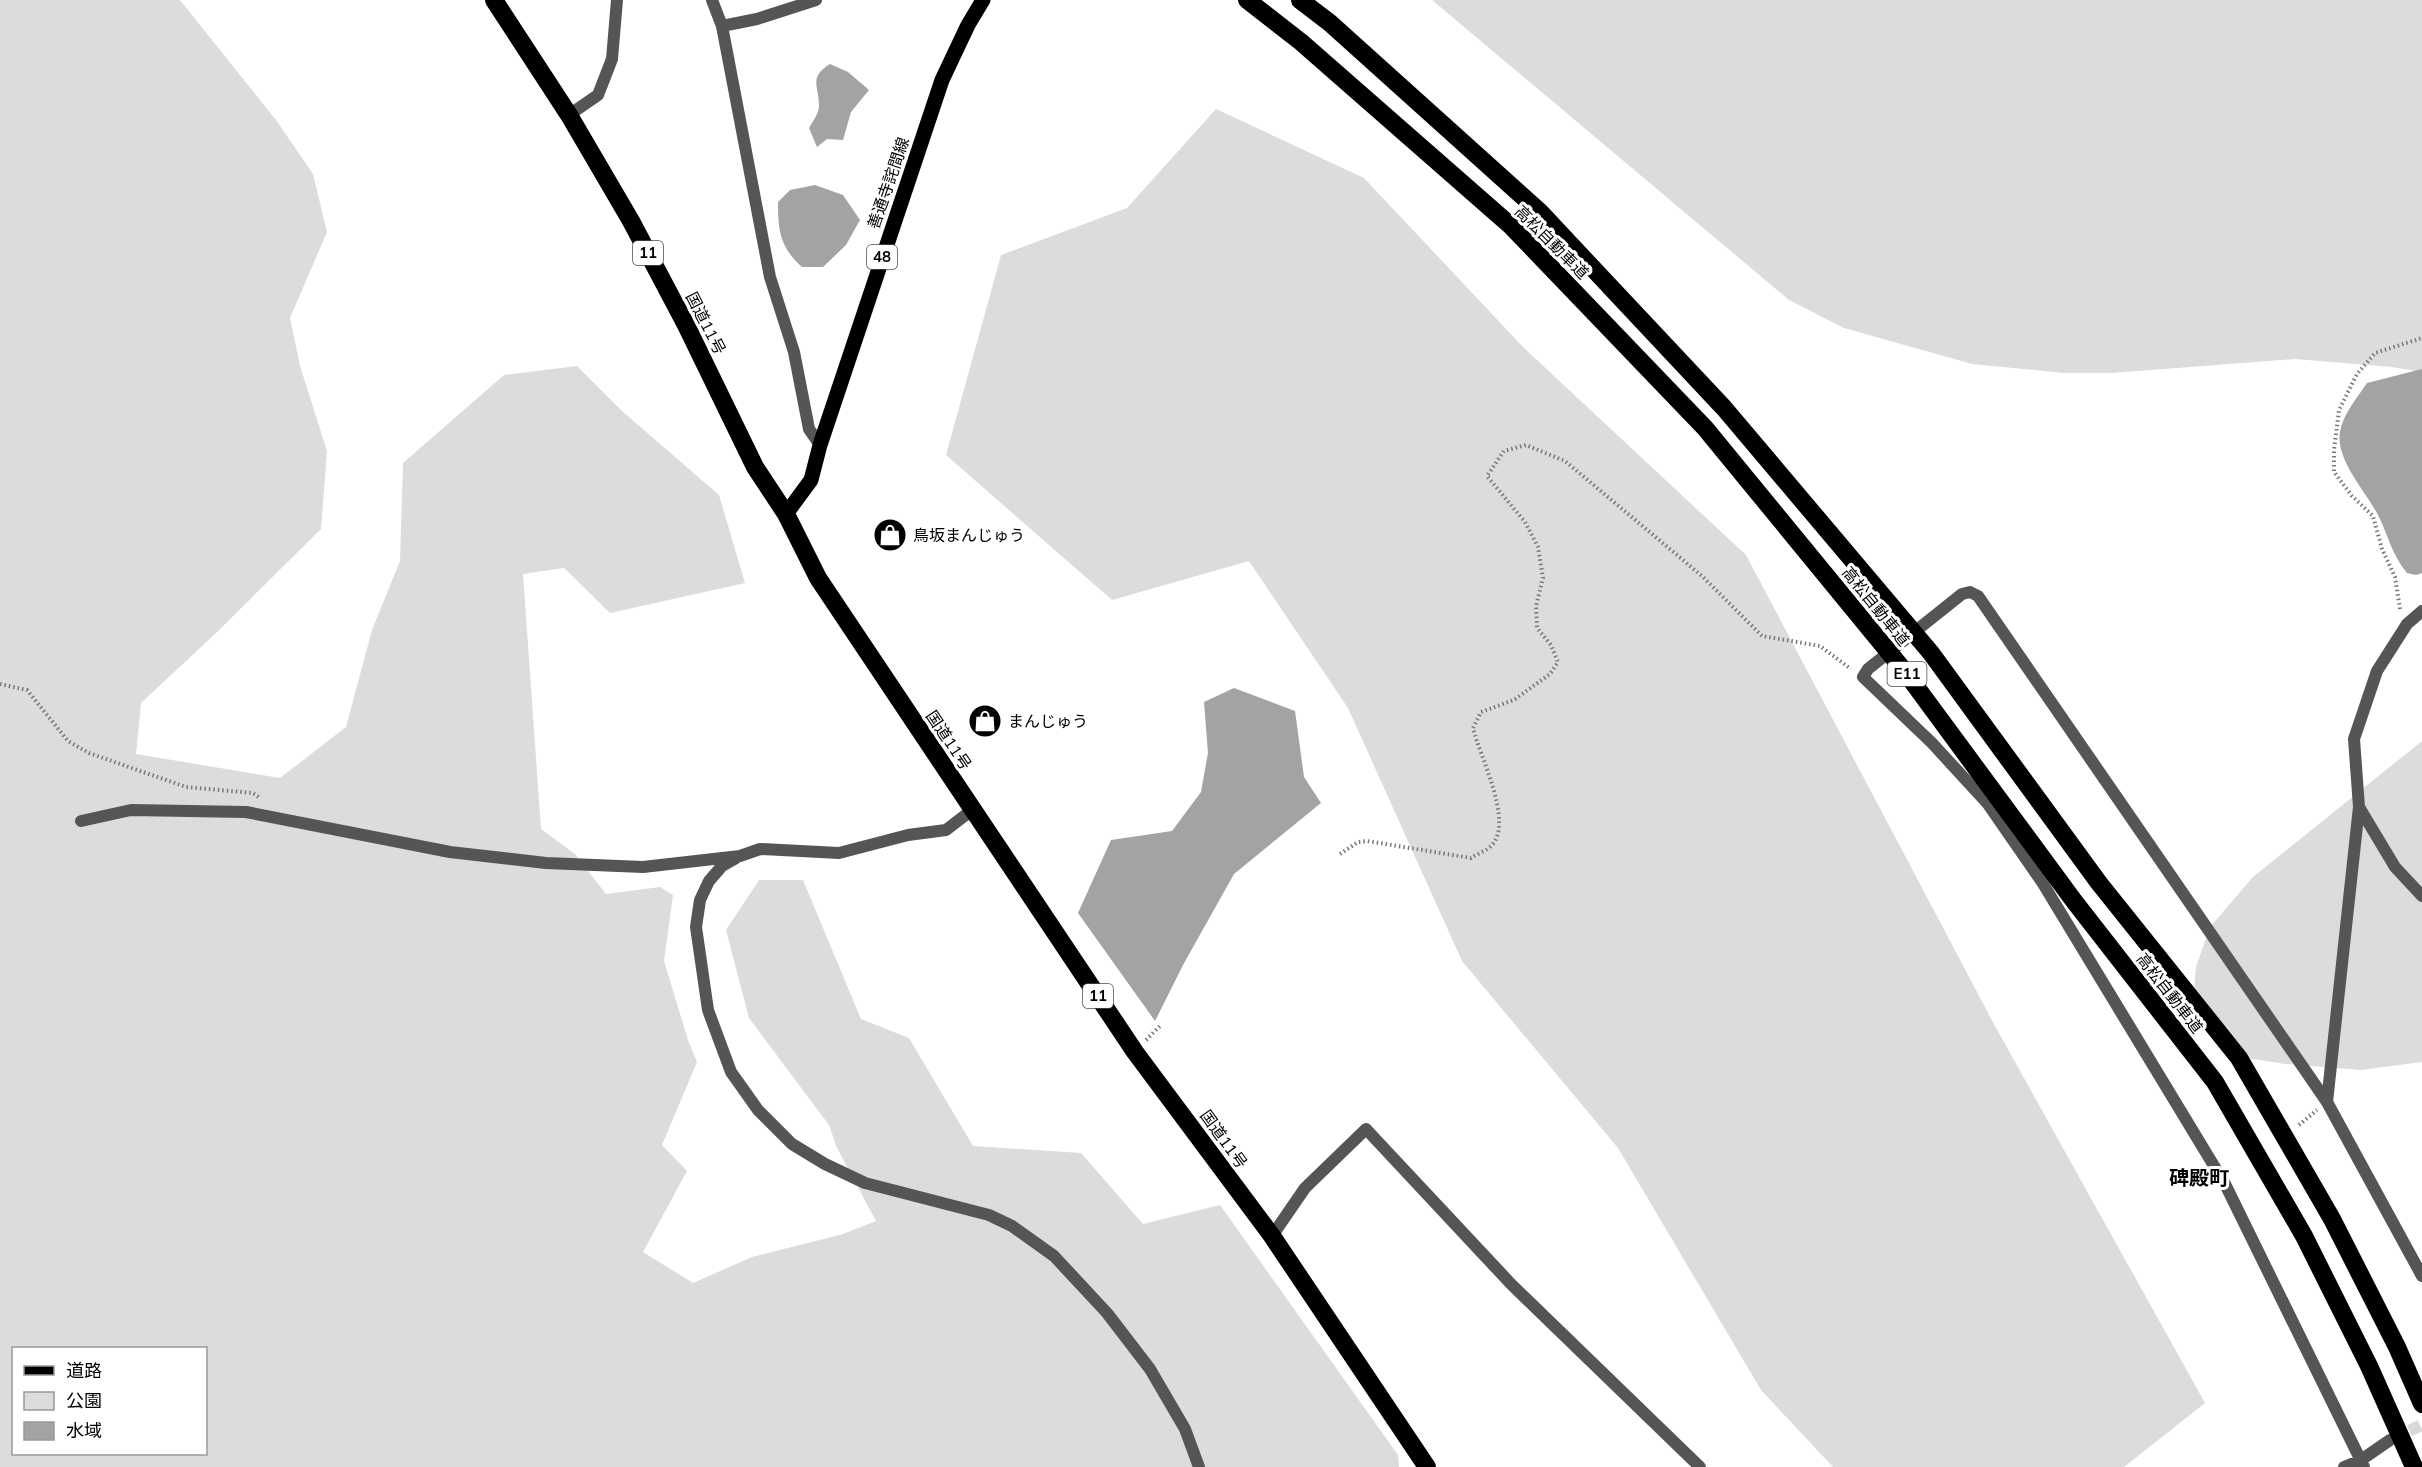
<svg xmlns="http://www.w3.org/2000/svg" width="2422" height="1467" font-family="Mulish,'Noto Sans JP',sans-serif">
  <style>
    .green { fill: #dcdcdc; fill-rule: evenodd }
    .water { fill: #a3a3a3 }
    .lines { fill: none; stroke-linecap: round; stroke-linejoin: round }
    .street-tunnel { stroke: #d9d9d9; stroke-width: 12; stroke-dasharray: 12 6; stroke-linecap: butt }
    .path { stroke: #777; stroke-width: 4; stroke-dasharray: 1.5 3; stroke-linecap: butt }
    .street { stroke: #555; stroke-width: 12 }
    .primary { stroke: #000; stroke-width: 15 }
    .highway { stroke: #000; stroke-width: 18 }
    .labels { text-anchor: middle; stroke-width: 6; stroke-linejoin: round; paint-order: stroke }
    .shield { fill: #fff; stroke: #4c4c4c; stroke-width: 1.5 }
    .shield-label { font-size: 15px; font-weight: bold; fill: #000 }
    .street-label { font-size: 16px; fill: #000; stroke: #fff }
    .poi-label { font-size: 16px; fill: #000; stroke: #fff; text-anchor: start }
    .quarter-label { font-size: 20px; font-weight: bold; fill: #000; stroke: #fff }
  </style>
  <rect width="100%" height="100%" fill="#fff"/>
  <path class="green" d="M 0,0 L 180,0 L 276,120 L 313,174 L 327,232 L 290,318 L 300,366 L 327,451 L 321,529 L 216,633 L 141,703 L 136,754 L 280,778 L 346,727 L 372,630 L 400,561 L 403,463 L 504,375 L 577,366 L 622,411 L 719,495 L 745,583 L 610,613 L 564,568 L 523,574 L 541,829 L 575,854 L 606,894 L 660,887 L 673,895 L 664,961 L 688,1040 L 697,1062 L 662,1145 L 687,1171 L 643,1252 L 693,1283 L 752,1257 L 843,1234 L 876,1221 L 837,1148 L 829,1125 L 749,1018 L 726,930 L 759,880 L 803,880 L 861,1019 L 909,1038 L 973,1146 L 1081,1153 L 1143,1224 L 1220,1205 L 1398,1455 L 1399,1467 L 0,1467 ZM 14,1348 L 206,1348 L 206,1454 L 14,1454 Z
    M 1432,0 L 2422,0 L 2422,372 L 2392,367 L 2295,359 L 2112,373 L 2064,373 L 1972,364 L 1844,328 L 1789,300 Z
    M 1216,109 L 1364,178 L 1524,348 L 1746,555 L 1995,1026 L 2205,1403 L 2124,1467 L 1833,1467 L 1761,1390 L 1618,1148 L 1462,961 L 1348,708 L 1249,561 L 1112,600 L 946,455 L 1001,255 L 1127,208 Z
    M 2422,741 L 2422,1062 L 2361,1070 L 2285,1064 L 2241,1057 L 2194,990 L 2196,967 L 2210,927 L 2253,877 Z"/>
  <path class="water" d="M 830,64 L 848,72 L 869,90 L 851,112 L 843,140 L 827,139 L 817,147 L 809,128 C 813,121 819,113 819,106 C 819,85 808,78 830,64 Z
    M 815,185 L 843,195 L 860,220 L 846,245 L 823,267 L 802,267 C 780,247 778,231 778,202 L 790,190 Z
    M 2422,369 L 2422,573 L 2416,575 L 2407,573 C 2391,553 2389,537 2378,515 C 2366,492 2335,459 2340,432 C 2343,414 2357,398 2367,383 Z
    M 1234,688 L 1295,711 L 1304,777 L 1321,803 L 1234,874 L 1183,965 L 1155,1021 L 1078,913 L 1111,840 L 1172,831 L 1201,792 L 1208,753 L 1204,702 Z"/>
  <g class="lines">
    <path class="street-tunnel" d="M 2393,1438 L 2422,1425"/>
    <path class="path" d="M 2400,609 L 2395,577 L 2382,549 L 2373,516 L 2352,496 L 2334,472 L 2334,450 L 2339,410 L 2357,374 L 2375,353 L 2422,338
      M 0,684 L 27,690 L 68,741 L 89,753 L 186,787 L 253,793 L 260,798
      M 1340,854 L 1358,842 L 1367,841 L 1471,858 C 1477,854 1486,851 1491,846 C 1515,823 1479,755 1473,728 L 1481,712 L 1514,700 L 1550,674 L 1558,662 L 1551,645 L 1537,628 L 1536,606 L 1543,578 L 1538,547 L 1525,522 L 1487,476 L 1504,451 L 1526,445 L 1565,461 L 1702,576 L 1762,636 L 1820,646 L 1851,669
      M 1146,1040 L 1161,1025
      M 2299,1125 L 2317,1110"/>
    <path class="street" d="M 712,0 L 722,26 L 770,277 L 794,352 L 809,429 L 820,445
      M 722,26 L 757,19 L 816,0
      M 569,115 L 598,95 L 612,59 L 617,0
      M 2359,807 L 2395,867 L 2422,896
      M 81,821 L 131,810 L 246,812 L 450,852 L 546,863 L 643,867 L 740,856 L 760,849 L 839,853 L 908,835 L 946,830 L 972,810
      M 736,858 L 722,866 L 709,881 L 700,900 L 696,927 L 708,1010 L 731,1072 L 758,1110 L 792,1144 L 825,1164 L 865,1183 L 989,1215 L 1012,1226 L 1054,1256 L 1107,1313 L 1150,1369 L 1185,1429 L 1199,1467
      M 2327,1102 L 2359,807 L 2354,739 L 2377,671 L 2407,624 L 2422,611
      M 1272,1236 L 1305,1188 L 1366,1129 L 1511,1284 L 1700,1467
      M 2344,1467 L 2361,1460 L 2390,1440
      M 2364,1467 L 2225,1184 L 2042,882 L 1988,804 L 1932,743 L 1863,677 L 1868,669 L 1962,594 L 1970,592 L 1978,596 L 2327,1102 L 2422,1276"/>
    <path class="primary" d="M 786,514 L 811,480 L 820,445 L 942,80 L 968,25 L 983,0"/>
    <path class="highway" d="M 494,0 L 569,115 L 631,221 L 686,325 L 755,467 L 786,514 L 818,578 L 1135,1052 L 1272,1236 L 1427,1467
      M 1247,0 L 1301,42 L 1511,226 L 1705,428 L 1906,673 L 2074,901 L 2215,1082 L 2304,1236 L 2369,1366 L 2414,1467
      M 1300,0 L 1330,23 L 1540,212 L 1724,408 L 1931,653 L 2099,883 L 2239,1058 L 2332,1219 L 2397,1347 L 2422,1404"/>
  </g>
  <defs>
    <symbol id="shop-disc" viewBox="-11 -11 22 22"><circle r="9.5" fill="#000" stroke="#fff"/><path d="M-5-2.5h2.3a2.7 3.5 0 0 1 5.4 0H5L5.5 6h-11ZM-1.5-2.5h3a1.5 2.3 0 0 0-3 0Z" fill="#fff"/></symbol>
  </defs>
  <g fill-rule="evenodd">
    <use href="#shop-disc" x="871" y="516" width="38" height="38"/>
    <use href="#shop-disc" x="966" y="702" width="38" height="38"/>
  </g>
  <g class="labels">
    <g class="shield">
      <rect x="633" y="241" width="30" height="24" rx="4.5"/>
      <rect x="867" y="245" width="30" height="24" rx="4.5"/>
      <rect x="1887.5" y="662" width="39" height="24" rx="4.5"/>
      <rect x="1083" y="984" width="30" height="24" rx="4.5"/>
    </g>
    <g class="shield-label">
      <text x="648" y="258">11</text>
      <text x="882" y="262">48</text>
      <text x="1907" y="679">E11</text>
      <text x="1098" y="1001">11</text>
    </g>
    <g class="street-label">
      <text transform="translate(888 183) rotate(-71)" y="6">善通寺詫間線</text>
      <text transform="translate(1552 242) rotate(45)" y="6">高松自動車道</text>
      <text transform="translate(706 323) rotate(63)" y="6">国道11号</text>
      <text transform="translate(1876 606) rotate(51)" y="6">高松自動車道</text>
      <text transform="translate(949 740) rotate(56)" y="6">国道11号</text>
      <text transform="translate(2170 993) rotate(52)" y="6">高松自動車道</text>
      <text transform="translate(1224 1139) rotate(54)" y="6">国道11号</text>
    </g>
    <g class="poi-label">
      <text x="913" y="541">鳥坂まんじゅう</text>
      <text x="1008" y="727">まんじゅう</text>
    </g>
    <g class="quarter-label">
      <text x="2199" y="1185">碑殿町</text>
    </g>
  </g>
  <rect x="12" y="1347" width="195" height="108" fill="#ffffff" stroke="#999999" stroke-width="1.5"/>
  <rect x="24" y="1366" width="30" height="9" fill="#000000" stroke="#999999" stroke-width="1.5"/>
  <text x="66" y="1377" font-size="18" fill="#000000">道路</text>
  <rect x="24" y="1392" width="30" height="18" fill="#dcdcdc" stroke="#999999" stroke-width="1.5"/>
  <text x="66" y="1407" font-size="18" fill="#000000">公園</text>
  <rect x="24" y="1422" width="30" height="18" fill="#a3a3a3" stroke="#999999" stroke-width="1.5"/>
  <text x="66" y="1437" font-size="18" fill="#000000">水域</text>
</svg>
